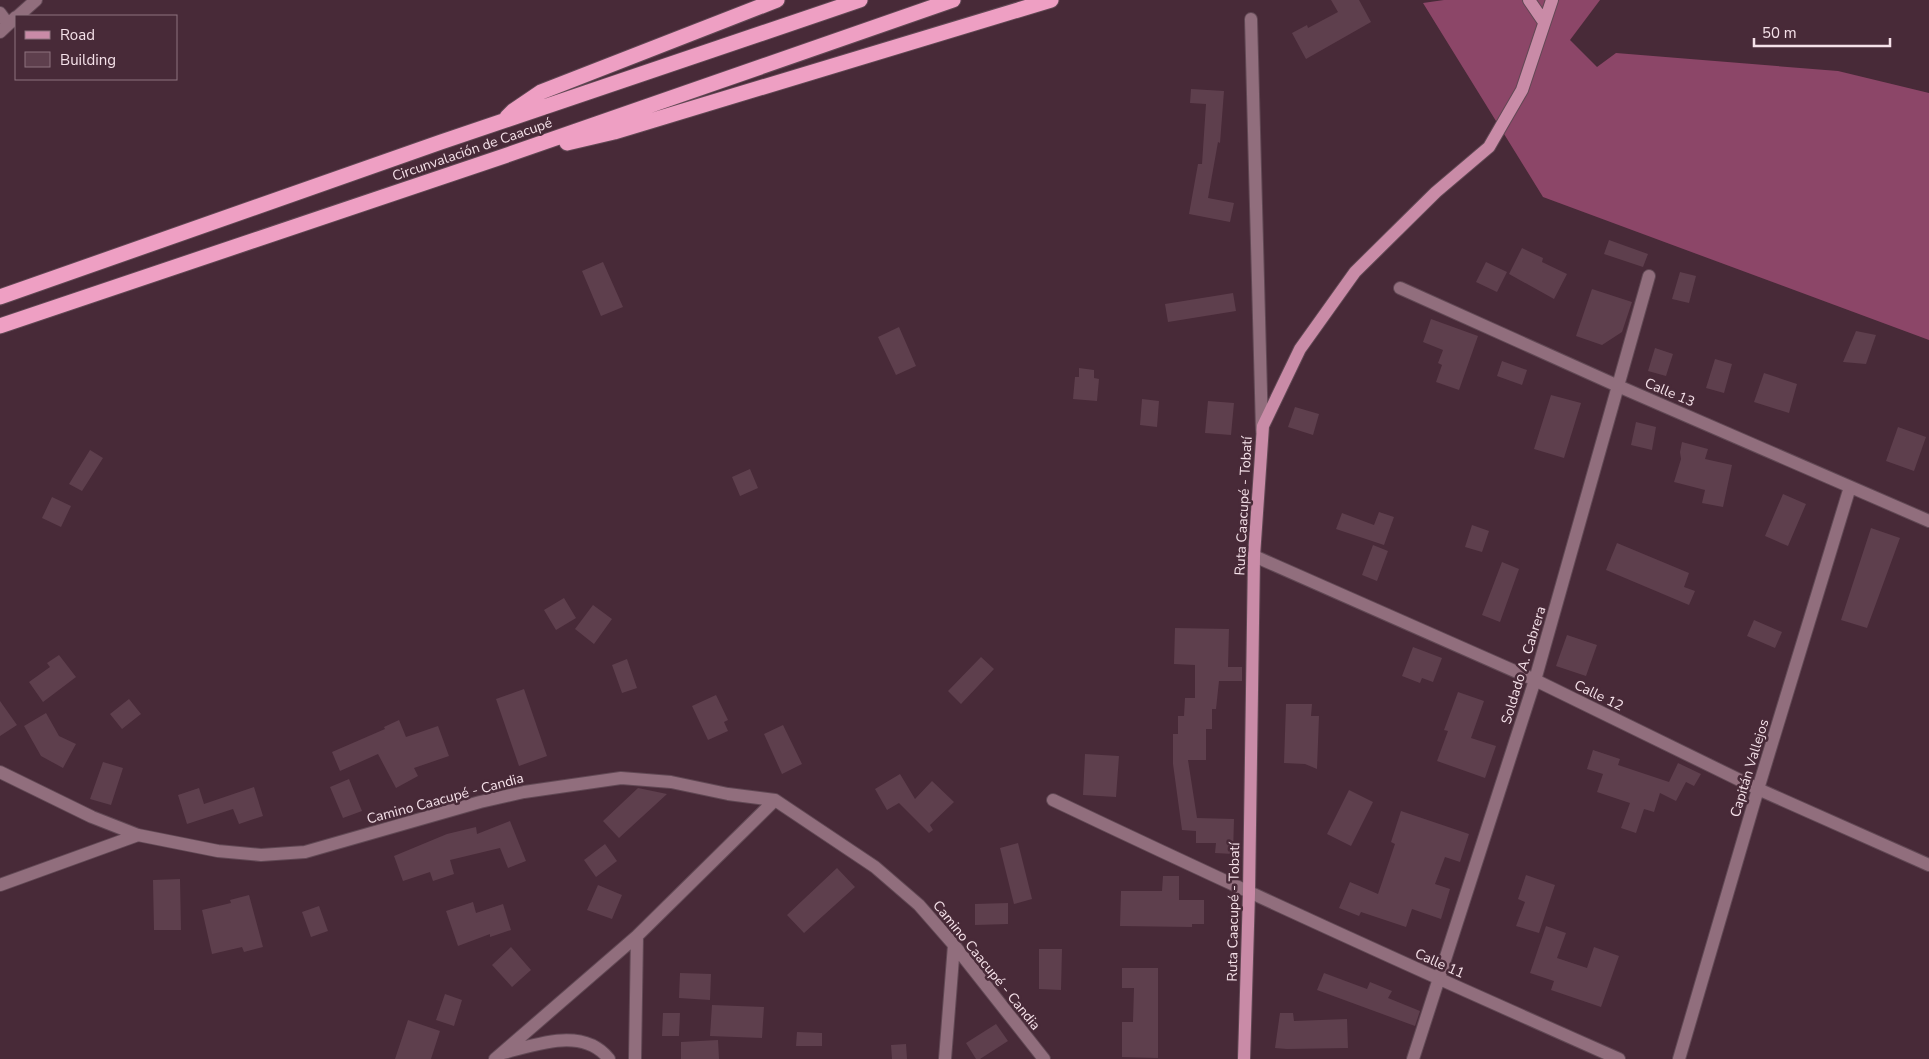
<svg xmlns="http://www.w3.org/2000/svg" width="1929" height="1059" font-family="'Nunito Sans',sans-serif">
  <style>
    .forest { fill: #8c4668 }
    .building { fill: #5e3f4d }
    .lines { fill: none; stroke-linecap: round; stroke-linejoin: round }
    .street-casing { stroke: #614854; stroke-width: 14 }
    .primary-casing { stroke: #614854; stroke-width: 14 }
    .highway-casing { stroke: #614854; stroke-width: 17 }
    .street { stroke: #916e7d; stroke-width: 12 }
    .primary { stroke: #c98ba7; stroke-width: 12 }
    .highway { stroke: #ee9fc3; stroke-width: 15 }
    .labels { text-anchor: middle; stroke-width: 5; stroke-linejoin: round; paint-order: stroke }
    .street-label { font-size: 14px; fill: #f5e1e9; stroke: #482a38 }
  </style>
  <rect width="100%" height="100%" fill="#482a38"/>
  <path class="forest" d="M 1444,0 L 1600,0 L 1570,40 L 1597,67 L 1616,53 L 1838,71 L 1929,93 L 1929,340 L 1543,197 L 1423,3 Z"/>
  <path class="building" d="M 1331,0 L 1359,0 L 1371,22 L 1306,59 L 1292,33 L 1307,25 L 1308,28 L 1338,12 Z
    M 1191,89 L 1224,91 L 1220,143 L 1218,142 L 1208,198 L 1234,203 L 1230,222 L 1189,214 L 1198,164 L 1202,164 L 1206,104 L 1190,103 Z
    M 1609,240 L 1648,254 L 1643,267 L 1604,254 Z
    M 1522,248 L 1543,258 L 1542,262 L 1567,274 L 1554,299 L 1509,274 Z
    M 603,262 L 623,307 L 601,316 L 582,271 Z
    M 1486,262 L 1507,272 L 1497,292 L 1476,282 Z
    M 1680,272 L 1696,276 L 1689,303 L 1672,299 Z
    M 1592,289 L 1632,302 L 1622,332 L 1602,345 L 1576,336 Z
    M 1233,293 L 1236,311 L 1168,322 L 1165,304 Z
    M 1431,319 L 1478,336 L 1459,390 L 1436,382 L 1442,365 L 1438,363 L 1443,350 L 1423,342 Z
    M 899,327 L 916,366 L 896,375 L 878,337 Z
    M 1856,331 L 1876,335 L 1866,364 L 1843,362 Z
    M 1655,348 L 1673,354 L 1666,376 L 1648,371 Z
    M 1715,359 L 1732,364 L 1724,393 L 1706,388 Z
    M 1502,361 L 1527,370 L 1522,385 L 1497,376 Z
    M 1079,368 L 1094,370 L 1094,378 L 1099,379 L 1097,401 L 1073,399 L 1075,377 L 1079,377 Z
    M 1764,373 L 1797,384 L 1789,413 L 1754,402 Z
    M 1551,395 L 1581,403 L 1564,458 L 1534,449 Z
    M 1142,399 L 1159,401 L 1157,427 L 1140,425 Z
    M 1208,401 L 1234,403 L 1231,435 L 1205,433 Z
    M 1295,407 L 1319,414 L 1313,435 L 1288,427 Z
    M 1636,422 L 1656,427 L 1652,450 L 1631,445 Z
    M 1898,427 L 1926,437 L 1914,471 L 1886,461 Z
    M 1682,442 L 1708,449 L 1705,459 L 1732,465 L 1723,507 L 1702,503 L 1705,490 L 1674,482 L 1681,459 L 1680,452 Z
    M 90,450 L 103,458 L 82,491 L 69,484 Z
    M 750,469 L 758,488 L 740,496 L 732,477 Z
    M 1783,494 L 1806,504 L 1788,546 L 1765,536 Z
    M 52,497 L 71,506 L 61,527 L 42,518 Z
    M 1379,512 L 1394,517 L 1384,545 L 1336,529 L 1342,513 L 1374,525 Z
    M 1472,525 L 1489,531 L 1482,552 L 1465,547 Z
    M 1871,528 L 1900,538 L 1867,628 L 1841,620 Z
    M 1617,543 L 1689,573 L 1684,587 L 1695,591 L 1689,605 L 1606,570 Z
    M 1373,545 L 1388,551 L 1377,581 L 1362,575 Z
    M 1502,562 L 1519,569 L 1500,622 L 1482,615 Z
    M 564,598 L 576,618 L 556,630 L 544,610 Z
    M 593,605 L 612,619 L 594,644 L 575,629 Z
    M 1754,620 L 1782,632 L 1775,648 L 1747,636 Z
    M 1175,628 L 1229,629 L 1228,667 L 1242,667 L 1242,681 L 1219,681 L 1216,709 L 1212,709 L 1212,729 L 1206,729 L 1206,760 L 1188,760 L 1197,818 L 1234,819 L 1233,854 L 1215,853 L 1216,843 L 1196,843 L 1196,831 L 1182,830 L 1173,764 L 1173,734 L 1178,734 L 1178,716 L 1184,716 L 1185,698 L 1195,698 L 1195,665 L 1174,664 Z
    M 1567,635 L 1597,645 L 1586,676 L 1556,666 Z
    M 1413,647 L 1442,658 L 1433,682 L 1422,678 L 1420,683 L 1402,676 Z
    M 59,655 L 76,677 L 43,702 L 29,682 L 50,667 L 47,663 Z
    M 981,657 L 994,669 L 961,704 L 948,691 Z
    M 627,659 L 637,688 L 622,693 L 612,665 Z
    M 524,689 L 547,756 L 519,766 L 496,699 Z
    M 1458,692 L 1484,701 L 1471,738 L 1496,746 L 1485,778 L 1437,761 L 1448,731 L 1444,730 Z
    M 716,695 L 728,720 L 724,722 L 728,731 L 708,740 L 692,706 Z
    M 129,699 L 141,714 L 122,729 L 110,714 Z
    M 0,701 L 17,725 L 0,736 Z
    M 1286,704 L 1312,704 L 1311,716 L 1319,716 L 1317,769 L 1305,764 L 1284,763 Z
    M 46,713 L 59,736 L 76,744 L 63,768 L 41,756 L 24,726 Z
    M 399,720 L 406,737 L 438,726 L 449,756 L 414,768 L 418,776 L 396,788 L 378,754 L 340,771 L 332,752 L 385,729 L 384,727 Z
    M 783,725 L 802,764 L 782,774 L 764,734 Z
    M 1593,750 L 1620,759 L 1618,765 L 1669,782 L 1678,763 L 1701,774 L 1694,786 L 1686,782 L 1676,801 L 1660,793 L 1654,812 L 1644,809 L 1636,833 L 1621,828 L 1630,803 L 1597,792 L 1603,774 L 1587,769 Z
    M 1085,754 L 1119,756 L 1116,797 L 1083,795 Z
    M 103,762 L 123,768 L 111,805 L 90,799 Z
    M 900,774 L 915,799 L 932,781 L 954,802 L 930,825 L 933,830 L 929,833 L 899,803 L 887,810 L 875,789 Z
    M 349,779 L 362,811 L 343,818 L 330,787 Z
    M 254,787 L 263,816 L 239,824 L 233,809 L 187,824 L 178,795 L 199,788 L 204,804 Z
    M 638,788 L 667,794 L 619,838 L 603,821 Z
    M 1349,790 L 1373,802 L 1351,846 L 1327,834 Z
    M 1401,811 L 1469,834 L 1460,862 L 1445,857 L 1435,884 L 1450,889 L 1441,919 L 1412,909 L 1406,927 L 1361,912 L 1359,916 L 1339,908 L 1350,882 L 1378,894 L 1395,844 L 1391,842 Z
    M 510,821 L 526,861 L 508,868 L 500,848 L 450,860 L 454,874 L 433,881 L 430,872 L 403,881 L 394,856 L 447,834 L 476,827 L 477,834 Z
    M 1018,843 L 1032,899 L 1014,904 L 1000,848 Z
    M 605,844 L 617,861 L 596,877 L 584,860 Z
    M 837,868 L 855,887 L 804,933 L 787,915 Z
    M 1526,875 L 1555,885 L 1539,933 L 1516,926 L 1525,902 L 1518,899 Z
    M 1163,876 L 1179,876 L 1179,900 L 1204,900 L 1204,924 L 1192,924 L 1192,927 L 1120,926 L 1121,891 L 1162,891 Z
    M 180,879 L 181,930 L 154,930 L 153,880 Z
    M 598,885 L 622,895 L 612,919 L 587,910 Z
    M 249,895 L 263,947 L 244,952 L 242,947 L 212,954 L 202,910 L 231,903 L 230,900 Z
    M 473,902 L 476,913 L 503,904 L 511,930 L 490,937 L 490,934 L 458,946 L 446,911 Z
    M 1008,903 L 1008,924 L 975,925 L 975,904 Z
    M 319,906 L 328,931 L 311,937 L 302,912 Z
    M 1546,926 L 1566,933 L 1557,958 L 1587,968 L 1594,947 L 1619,956 L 1601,1007 L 1551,990 L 1554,981 L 1530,973 Z
    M 511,947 L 531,970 L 512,987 L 492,965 Z
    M 1039,949 L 1062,949 L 1061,990 L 1039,989 Z
    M 1122,968 L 1158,968 L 1158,1058 L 1122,1057 L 1122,1022 L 1133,1022 L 1134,988 L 1122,988 Z
    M 680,973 L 711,974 L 710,1000 L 679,998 Z
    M 1324,973 L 1367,989 L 1370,982 L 1392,991 L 1388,998 L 1420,1011 L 1415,1026 L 1317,990 Z
    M 445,994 L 462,1000 L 454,1026 L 436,1020 Z
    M 712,1005 L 764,1007 L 762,1038 L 710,1036 Z
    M 663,1013 L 680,1013 L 679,1036 L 662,1036 Z
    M 1280,1013 L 1293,1013 L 1294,1021 L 1347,1019 L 1348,1048 L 1287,1049 L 1275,1048 Z
    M 408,1020 L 440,1031 L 431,1059 L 395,1059 Z
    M 996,1024 L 1008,1041 L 980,1059 L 976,1059 L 966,1043 Z
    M 797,1032 L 822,1033 L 822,1046 L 796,1046 Z
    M 718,1040 L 719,1059 L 681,1059 L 681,1042 Z
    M 906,1044 L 907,1059 L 892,1059 L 891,1045 Z"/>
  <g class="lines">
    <defs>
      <path id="street" d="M 0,13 L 8,24
        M 18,16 L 36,0
        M 1251,19 L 1262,430
        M 0,32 L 16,17
        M 1400,288 L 1618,386 L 1929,521
        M 1254,556 L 1535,680 L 1758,789 L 1929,865
        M 0,772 L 92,817 L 138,835 L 218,851 L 261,855 L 305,852 L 480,802 L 524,792 L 621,778 L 671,782 L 728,794 L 775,800 L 875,867 L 919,905 L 954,945 L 1044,1059
        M 1053,800 C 1240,889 1429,975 1619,1059
        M 0,885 L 138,835
        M 503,1053 C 536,1045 583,1026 609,1059
        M 495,1059 L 637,936 L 775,800
        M 635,1059 L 637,936
        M 945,1059 L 954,945
        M 1413,1059 L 1535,680 L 1649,276
        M 1679,1059 L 1758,789 L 1850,487"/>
      <path id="primary" d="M 1529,0 L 1544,22
        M 1244,1059 L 1249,893 L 1254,556 L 1263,426 L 1300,349 L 1355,272 L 1436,192 L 1489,147 L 1522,90 L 1552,0"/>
      <path id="highway" d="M 507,117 L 513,111 L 541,92 L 777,0
        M 567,143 L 614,132 L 1051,0
        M 0,297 L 441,142 L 860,0
        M 0,326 L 510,154 L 953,0"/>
    </defs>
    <use href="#street" class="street-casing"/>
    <use href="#primary" class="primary-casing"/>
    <use href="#highway" class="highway-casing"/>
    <use href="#street" class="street"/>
    <use href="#primary" class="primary"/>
    <use href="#highway" class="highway"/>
  </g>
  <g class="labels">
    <g class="street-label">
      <text transform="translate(472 149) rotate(-19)" y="5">Circunvalación de Caacupé</text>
      <text transform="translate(1670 392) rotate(23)" y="5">Calle 13</text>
      <text transform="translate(1243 506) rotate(-87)" y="5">Ruta Caacupé - Tobatí</text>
      <text transform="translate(1523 665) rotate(-73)" y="5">Soldado A. Cabrera</text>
      <text transform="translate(1599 695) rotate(26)" y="5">Calle 12</text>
      <text transform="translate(1749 768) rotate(-73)" y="5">Capitán Vallejos</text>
      <text transform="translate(445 798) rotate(-15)" y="5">Camino Caacupé - Candia</text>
      <text transform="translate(1233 912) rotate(-89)" y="5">Ruta Caacupé - Tobatí</text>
      <text transform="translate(1440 963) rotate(24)" y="5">Calle 11</text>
      <text transform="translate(987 965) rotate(51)" y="5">Camino Caacupé - Candia</text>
    </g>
  </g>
  <rect x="15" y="15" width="162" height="65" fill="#482a38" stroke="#8d737f"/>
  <rect x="25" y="31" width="25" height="8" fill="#c98ba7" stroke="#8d737f"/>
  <text x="60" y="40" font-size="15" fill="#f5e1e9">Road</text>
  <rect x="25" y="52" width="25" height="15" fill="#5e3f4d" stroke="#8d737f"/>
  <text x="60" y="65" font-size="15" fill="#f5e1e9">Building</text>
  <path d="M1754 38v8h136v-8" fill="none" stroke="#f5e1e9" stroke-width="2.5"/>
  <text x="1762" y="38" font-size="15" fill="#f5e1e9" stroke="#482a38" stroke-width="4" paint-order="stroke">50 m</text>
</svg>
